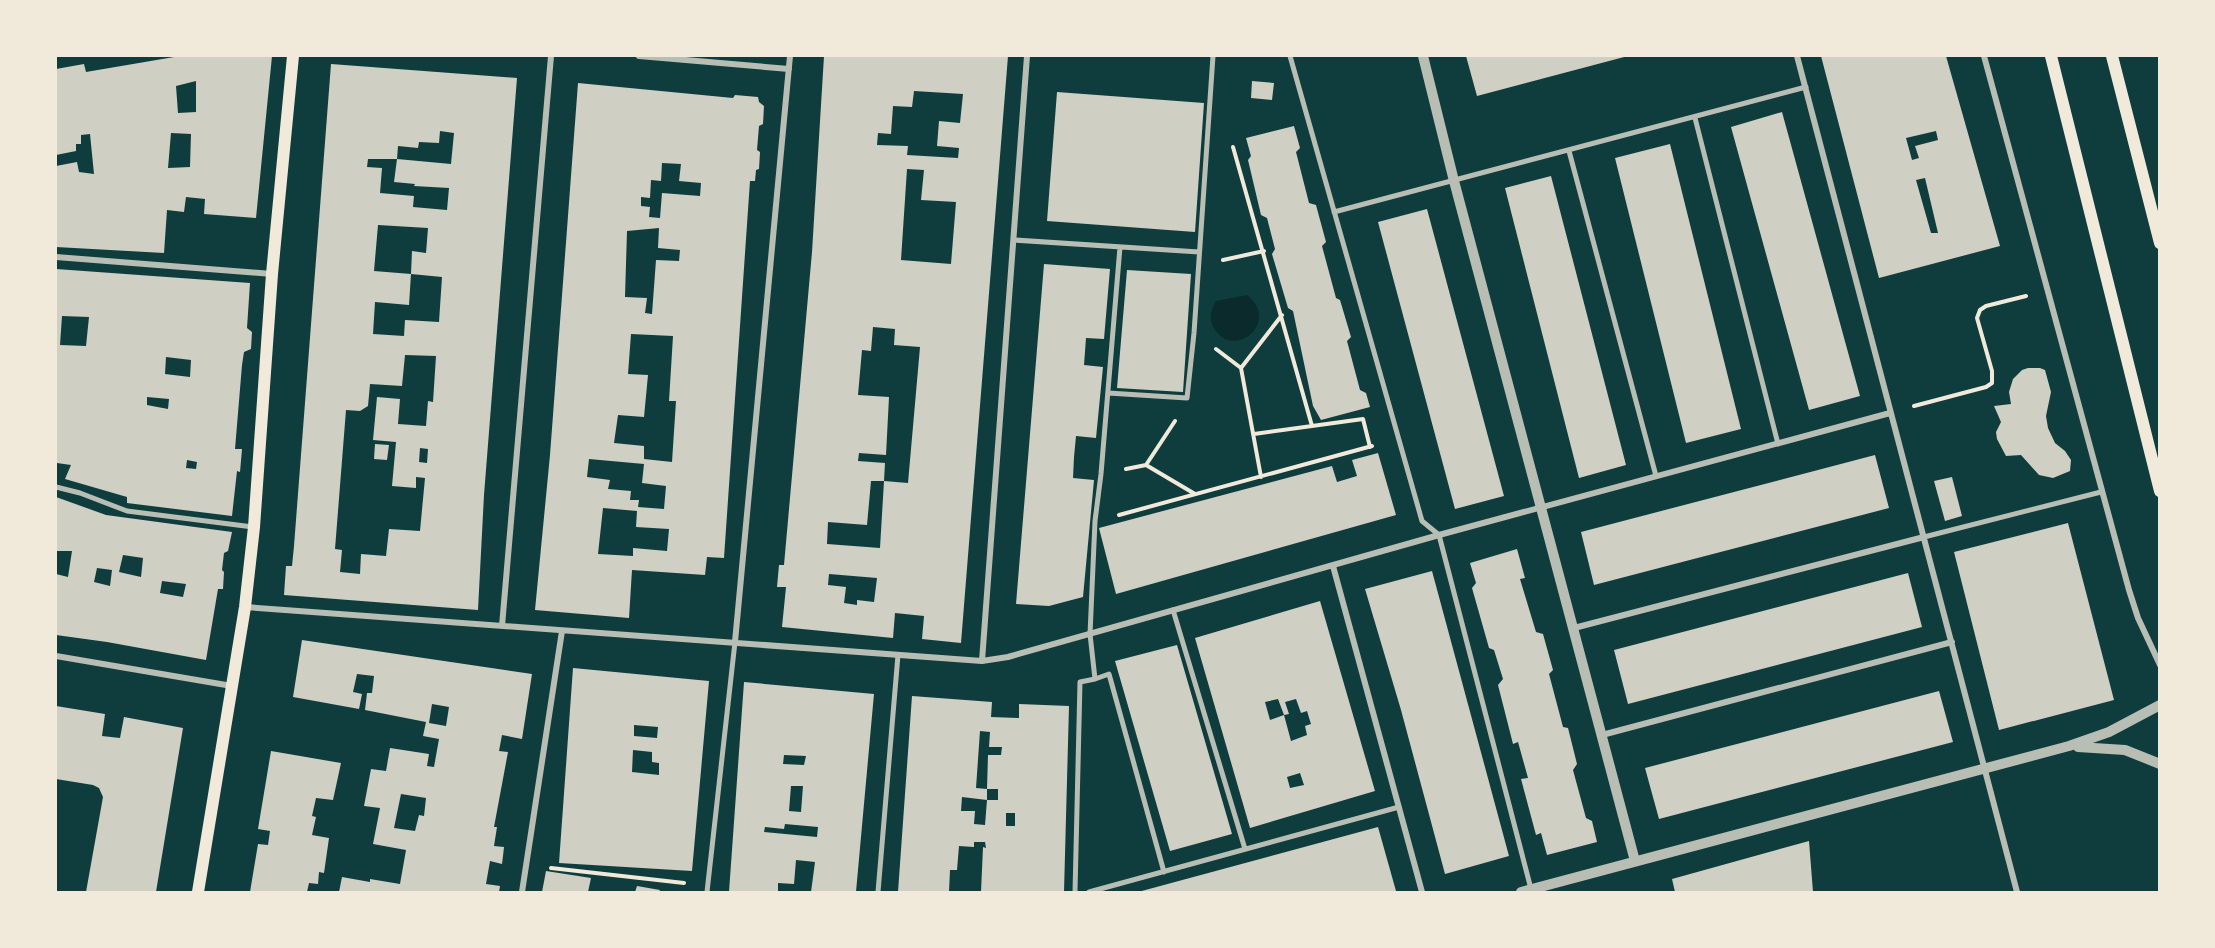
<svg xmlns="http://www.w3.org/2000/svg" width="2215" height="948" font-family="'Sofia Sans Condensed',sans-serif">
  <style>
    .water { fill: #0a2a2b }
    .building { fill: #cfcfc3; fill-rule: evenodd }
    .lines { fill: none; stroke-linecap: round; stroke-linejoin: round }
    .path { stroke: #f1e9da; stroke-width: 4 }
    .pedestrian { stroke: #b8beb3; stroke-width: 5 }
    .minor { stroke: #b8beb3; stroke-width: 6 }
    .tertiary { stroke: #b8beb3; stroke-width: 10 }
    .secondary { stroke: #f1e9da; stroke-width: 12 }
  </style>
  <rect width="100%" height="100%" fill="#0f3d3e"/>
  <path class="water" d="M 1247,295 C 1282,323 1232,361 1214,328 C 1208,319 1211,310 1216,301 Z"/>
  <path class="building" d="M 180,56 L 272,56 L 256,218 L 204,214 L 205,199 L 186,197 L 184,212 L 167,210 L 164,253 L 56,247 L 56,166 L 77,162 L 79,172 L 94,174 L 90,134 L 81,135 L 81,144 L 76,144 L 76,151 L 56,155 L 56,69 L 84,64 L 86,72 ZM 196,81 L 196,112 L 178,113 L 176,86 ZM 171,133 L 191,134 L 190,167 L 168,168 Z
    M 824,56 L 1008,56 L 961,643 L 922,639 L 924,616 L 895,613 L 893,638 L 782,627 L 786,587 L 777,587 L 779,565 L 784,565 L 812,252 ZM 914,91 L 963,94 L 960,123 L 939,121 L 937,146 L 959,148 L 958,158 L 907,155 L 908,146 L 877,145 L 878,133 L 891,134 L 893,106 L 912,107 ZM 907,169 L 924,170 L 921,200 L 956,202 L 951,264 L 901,260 ZM 873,327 L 895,329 L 894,345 L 920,347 L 908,483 L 884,481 L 880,548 L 827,544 L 828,522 L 867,525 L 871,481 L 884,481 L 885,463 L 858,461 L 859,453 L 886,455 L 889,397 L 858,395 L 862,350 L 871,351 ZM 829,574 L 877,578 L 874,602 L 857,600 L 857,605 L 844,603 L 846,587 L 828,585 Z
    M 1466,56 L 1628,56 L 1477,96 Z
    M 1821,56 L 1946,56 L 2000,246 L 1879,278 ZM 1936,131 L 1938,140 L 1915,146 L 1919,158 L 1912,160 L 1906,138 ZM 1925,178 L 1938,233 L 1931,233 L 1916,180 Z
    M 331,64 L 517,78 L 484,495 L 478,610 L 284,595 L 286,566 L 292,566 L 294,546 ZM 440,131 L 454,133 L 451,164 L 397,159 L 398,146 L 418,148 L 419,142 L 439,143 ZM 368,159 L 397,159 L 394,182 L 415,184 L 414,186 L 449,188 L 447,210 L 413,207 L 414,196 L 380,193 L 382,168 L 367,167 ZM 378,225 L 428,228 L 426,253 L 412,251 L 411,274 L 442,277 L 439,322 L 405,320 L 404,336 L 373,334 L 375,302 L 409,305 L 411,274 L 374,271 ZM 405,355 L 436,356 L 433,402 L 428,401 L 426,426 L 398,424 L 400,399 L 377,397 L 373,440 L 396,442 L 392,486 L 416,488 L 416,477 L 425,478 L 420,531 L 389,529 L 386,556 L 361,554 L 360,574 L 340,572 L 342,550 L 335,549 L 346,410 L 360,411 L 368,406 L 370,384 L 402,386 ZM 420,448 L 428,449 L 427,463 L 419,462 Z
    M 1252,81 L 1274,83 L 1272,100 L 1251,98 Z
    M 578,83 L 733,98 L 735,95 L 758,97 L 759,102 L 764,106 L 763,124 L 759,126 L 757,150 L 760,152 L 759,169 L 756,170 L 755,181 L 750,181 L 724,558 L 707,557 L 705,575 L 632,570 L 629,618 L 535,610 L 550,455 ZM 662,163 L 681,164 L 679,181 L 701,183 L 700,196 L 662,193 L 660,218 L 649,217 L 650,207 L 641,206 L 641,197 L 650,198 L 651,180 L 661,181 ZM 659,228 L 658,248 L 680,250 L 679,261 L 656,260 L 652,314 L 645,313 L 647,298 L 625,297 L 627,231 ZM 631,334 L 673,336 L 669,401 L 676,401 L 672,462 L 644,459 L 644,446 L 614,443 L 618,415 L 644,417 L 648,375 L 628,374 ZM 589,459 L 644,464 L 642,483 L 666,486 L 664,509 L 638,507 L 639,500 L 630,500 L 631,491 L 608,489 L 610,480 L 587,477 ZM 603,508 L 637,511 L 636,527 L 669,529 L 667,551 L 633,548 L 633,556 L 598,554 Z
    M 1057,92 L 1204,103 L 1195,232 L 1047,221 Z
    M 1782,112 L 1860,396 L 1809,410 L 1731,127 Z
    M 1294,126 L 1300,148 L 1296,152 L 1309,203 L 1316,205 L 1326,242 L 1322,246 L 1336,298 L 1340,300 L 1351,337 L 1347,341 L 1360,390 L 1366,393 L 1370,407 L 1321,420 L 1313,406 L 1293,311 L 1288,308 L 1272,254 L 1275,249 L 1267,218 L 1261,215 L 1248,160 L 1251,156 L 1246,138 Z
    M 1670,144 L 1741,429 L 1686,443 L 1615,158 Z
    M 1551,176 L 1626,465 L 1579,478 L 1505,188 Z
    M 1427,209 L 1504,496 L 1455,509 L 1378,222 Z
    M 1044,264 L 1110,269 L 1104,339 L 1086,338 L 1084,365 L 1103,367 L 1096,438 L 1076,436 L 1074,457 L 1073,478 L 1094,480 L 1083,597 L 1049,606 L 1016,604 Z
    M 56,269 L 250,283 L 247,328 L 252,332 L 251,349 L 244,352 L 242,365 L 235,449 L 242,449 L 240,472 L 237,471 L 232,516 L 127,503 L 127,497 L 65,479 L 71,465 L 57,463 L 57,451 L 56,451 ZM 62,316 L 89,317 L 86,346 L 60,345 ZM 166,357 L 191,360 L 190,377 L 165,374 ZM 147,397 L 169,399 L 168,409 L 147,405 ZM 187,460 L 197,462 L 196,469 L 186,468 Z
    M 1127,270 L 1191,274 L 1183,392 L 1117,388 Z
    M 2028,368 L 2040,368 L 2045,370 L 2051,392 L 2046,416 L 2048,428 L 2055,443 L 2065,451 L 2071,460 L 2070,471 L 2053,478 L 2039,475 L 2021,455 L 2006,456 L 1997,439 L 1996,432 L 2001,422 L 1994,406 L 2011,404 L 2009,392 L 2013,379 L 2022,370 Z
    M 375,444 L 389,445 L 387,460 L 374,459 Z
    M 1378,453 L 1396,515 L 1116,594 L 1099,528 L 1332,466 L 1337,482 L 1357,476 L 1352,460 Z
    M 1875,455 L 1889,508 L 1594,585 L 1581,532 Z
    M 1952,477 L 1962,516 L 1945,521 L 1934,481 Z
    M 56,497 L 106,515 L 232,532 L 228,551 L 224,553 L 222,570 L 224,572 L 223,589 L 218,589 L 206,660 L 107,642 L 56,635 L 56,574 L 68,577 L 72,551 L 56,551 ZM 123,555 L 143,558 L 141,577 L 119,572 ZM 97,568 L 112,570 L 110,586 L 94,582 ZM 162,581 L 186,584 L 183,597 L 160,593 Z
    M 2068,523 L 2114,700 L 1999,730 L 1954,552 Z
    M 1517,549 L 1525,578 L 1520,579 L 1536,632 L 1543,634 L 1553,670 L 1549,674 L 1563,727 L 1568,728 L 1577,764 L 1573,770 L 1586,818 L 1592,821 L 1597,842 L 1547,855 L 1541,833 L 1536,835 L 1521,779 L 1528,778 L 1518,742 L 1513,744 L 1498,685 L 1503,679 L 1494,650 L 1489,648 L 1472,588 L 1476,583 L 1470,563 Z
    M 1432,571 L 1509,856 L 1445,874 L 1401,710 L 1365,589 Z
    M 1908,573 L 1922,627 L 1628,704 L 1614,650 Z
    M 1320,601 L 1375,791 L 1250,828 L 1195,638 ZM 1278,699 L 1284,715 L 1270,720 L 1265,702 ZM 1296,699 L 1301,713 L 1307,711 L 1311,724 L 1305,726 L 1307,735 L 1291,741 L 1284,715 L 1289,714 L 1285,702 ZM 1300,773 L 1304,785 L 1290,788 L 1287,777 Z
    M 302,640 L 532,674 L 522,739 L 502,735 L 499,751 L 508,752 L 494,827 L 497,827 L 494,846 L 504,847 L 503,856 L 502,864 L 490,861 L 486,884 L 500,886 L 499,892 L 339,892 L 342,877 L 370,882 L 370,879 L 400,884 L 406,850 L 373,844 L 380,808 L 364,806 L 371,769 L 386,771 L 390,748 L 429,754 L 427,766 L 434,767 L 439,739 L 423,736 L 426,722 L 365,710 L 367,693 L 372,693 L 374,676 L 357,674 L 353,692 L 362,694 L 359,709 L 293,697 ZM 432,704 L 449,707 L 446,726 L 429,723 ZM 401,794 L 426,798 L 424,816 L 419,815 L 415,831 L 394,828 Z
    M 1177,645 L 1232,834 L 1170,851 L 1115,661 Z
    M 573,668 L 709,681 L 692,871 L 559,863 ZM 634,725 L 658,727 L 657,738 L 634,736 ZM 633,750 L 652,752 L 652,762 L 659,763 L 659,775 L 632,772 Z
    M 744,682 L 874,694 L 856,892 L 811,892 L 815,862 L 796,860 L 794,884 L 778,883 L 778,892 L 729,892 ZM 784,755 L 806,756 L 804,765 L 783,764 ZM 791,786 L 803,786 L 801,812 L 789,811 ZM 785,824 L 818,827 L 817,837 L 764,832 L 765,827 L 784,829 Z
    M 1939,691 L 1953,742 L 1659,819 L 1645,768 Z
    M 912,696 L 992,702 L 991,717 L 1019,718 L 1019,704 L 1069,706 L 1064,892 L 981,892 L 983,847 L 986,848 L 985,842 L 974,842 L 974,847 L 959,846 L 957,870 L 950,870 L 949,892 L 898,892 ZM 980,731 L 990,732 L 989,747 L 1002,747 L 1001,755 L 988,755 L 987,789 L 998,789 L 998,800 L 987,800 L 985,825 L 974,824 L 975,811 L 961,811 L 962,797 L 987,800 L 987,789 L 976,788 ZM 1006,813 L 1015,813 L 1015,826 L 1006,826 Z
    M 56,706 L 105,714 L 102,736 L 120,738 L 124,717 L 183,728 L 156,892 L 86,892 L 103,797 L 99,788 L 93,785 L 56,779 Z
    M 271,751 L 341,763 L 333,800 L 316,798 L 312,816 L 316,817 L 312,835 L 329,838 L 324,873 L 319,872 L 318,884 L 309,883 L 307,892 L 250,892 L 258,844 L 268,845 L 270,831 L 258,829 Z
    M 1378,827 L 1396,891 L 1392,892 L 1138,892 Z
    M 1809,841 L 1813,892 L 1675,892 L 1672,879 Z
    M 546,871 L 591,878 L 588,892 L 542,892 Z
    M 637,886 L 660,890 L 659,892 L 635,892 Z"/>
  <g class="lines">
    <path class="path" d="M 1233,147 L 1312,426 L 1363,419 L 1370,447
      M 1223,260 L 1264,251
      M 1216,349 L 1241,368 L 1261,477
      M 1241,368 L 1282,315
      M 1914,406 L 1986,387 L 1992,383 L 1992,371 L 1977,318 L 1980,310 L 1986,306 L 2026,296
      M 1254,434 L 1312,426
      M 1146,465 L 1175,421
      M 1126,469 L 1146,465 L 1195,494
      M 1119,515 L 1372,446
      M 551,868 L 684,883"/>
    <path class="pedestrian" d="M 1290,56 L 1422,521 L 1439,535 L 1531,889
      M 1695,118 L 1778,444
      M 1569,151 L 1656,476
      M 1334,212 L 1806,87
      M 1014,240 L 1199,252
      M 1108,393 L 1187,398 L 1194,333 L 1213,56
      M 56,487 L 80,493 L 127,511 L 253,527
      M 1924,537 L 2101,492
      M 1173,610 L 1245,849
      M 1095,679 L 1109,674 L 1164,872
      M 707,892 L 735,642
      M 878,892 L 898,655
      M 1075,892 L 1080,682 L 1095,679 L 1090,634 L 1095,521 L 1101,474 L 1120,247
      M 1089,892 L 1399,807"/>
    <path class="minor" d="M 639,56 L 789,69
      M 1797,56 L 2017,892
      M 1984,56 L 2129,590 L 2138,618 L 2160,665
      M 56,257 L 272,274
      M 1333,566 L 1422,892
      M 245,607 L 982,661 L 1008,657 L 1439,535 L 1890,413
      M 502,626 L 551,56
      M 1574,628 L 1924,537
      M 735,642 L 790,56
      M 56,656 L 232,686
      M 982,661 L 1027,56
      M 1602,735 L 1952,642
      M 522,892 L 562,631"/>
    <path class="tertiary" d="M 1423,56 L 1454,181 L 1635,861
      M 2078,747 L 2125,750 L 2160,764
      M 1521,892 L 2069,746 L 2109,732 L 2160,705"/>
    <path class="secondary" d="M 2051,56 L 2160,491
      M 2112,56 L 2160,243
      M 198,892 L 245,607 L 254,527 L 272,274 L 293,56"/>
  </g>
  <rect width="2215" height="948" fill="none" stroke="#f1e9da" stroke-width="114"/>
</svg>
